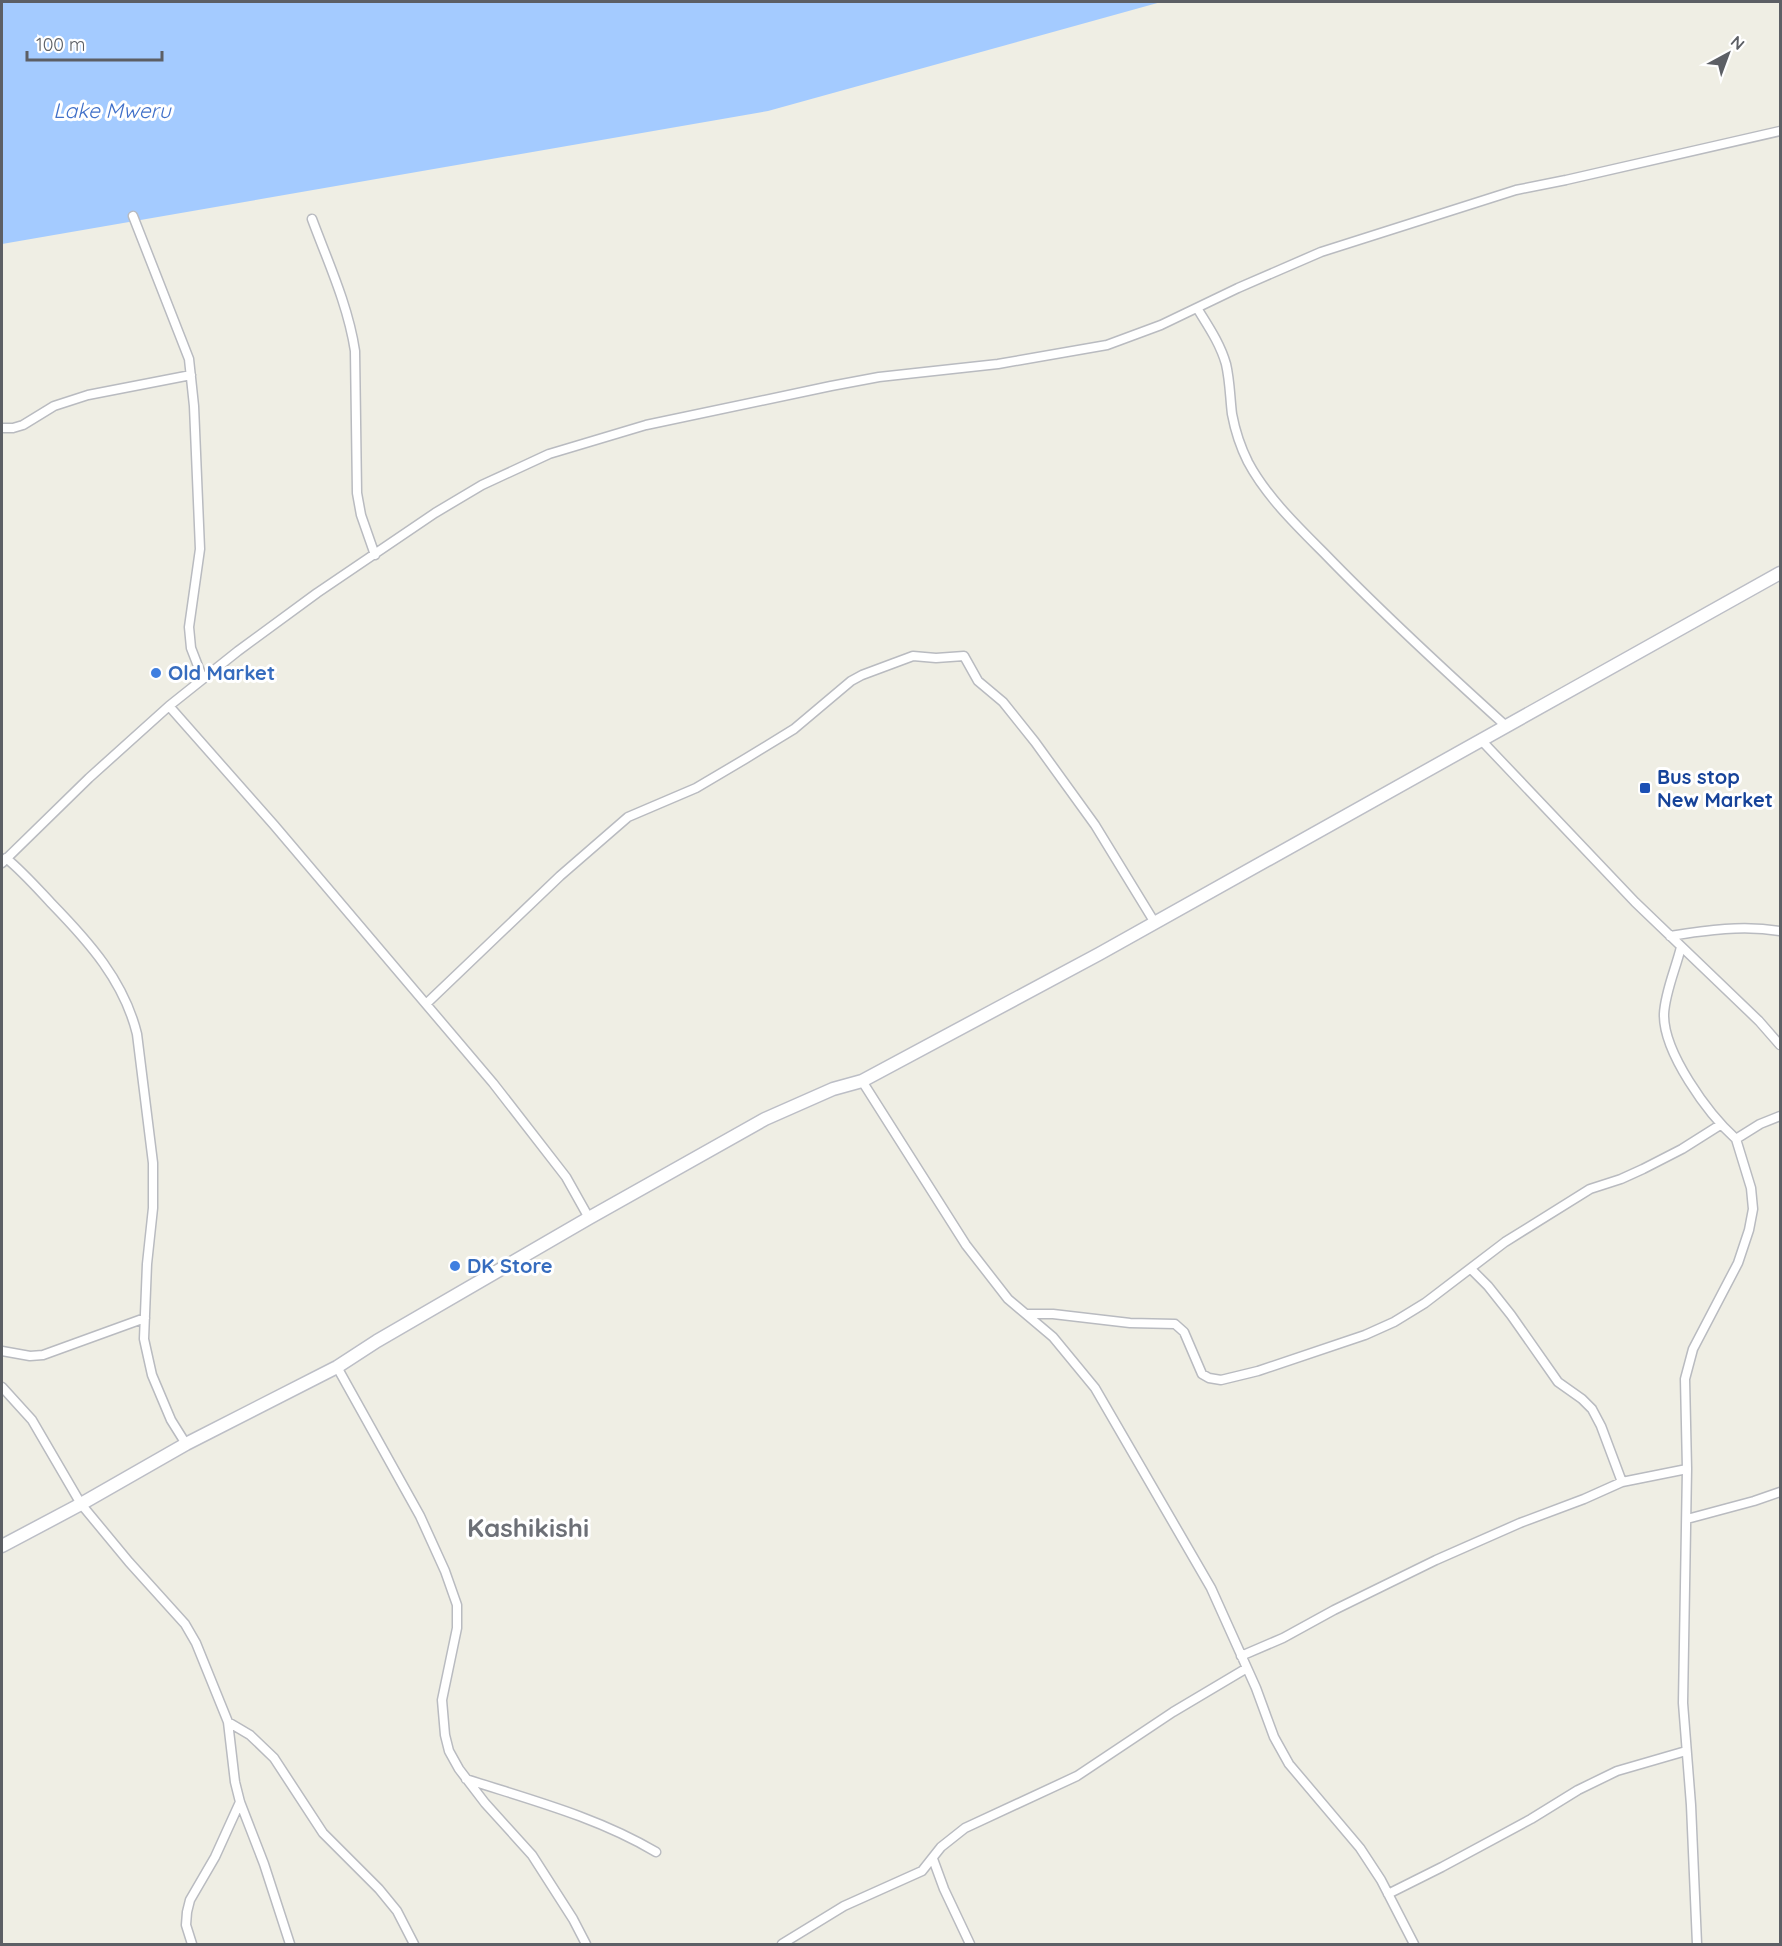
<svg xmlns="http://www.w3.org/2000/svg" width="1782" height="1946" font-family="Quicksand,sans-serif">
  <style>
    .water { fill: #a4cbff }
    .lines { fill: none; stroke-linecap: round; stroke-linejoin: round }
    .minor-casing { stroke: #b9bbc0; stroke-width: 11 }
    .secondary-casing { stroke: #bcbec6; stroke-width: 15 }
    .minor { stroke: #fff; stroke-width: 8 }
    .secondary { stroke: #fff; stroke-width: 12 }
    .shop-dot { fill: #3f7fe0; stroke: #fff; stroke-width: 2 }
    .transit-dot { fill: #1a4fb4; stroke: #fff; stroke-width: 2 }
    .labels { text-anchor: middle; stroke-width: 6; stroke-linejoin: round; paint-order: stroke }
    .shop-label { font-size: 20px; font-weight: bold; fill: #366cbe; stroke: #fff; text-anchor: start }
    .transit-label { font-size: 20px; font-weight: bold; fill: #164399; stroke: #fff; text-anchor: start }
    .water-label { font-size: 21px; font-style: italic; fill: #4070c9; stroke: #fff }
    .district-label { font-size: 26px; font-weight: bold; fill: #6d7077; stroke: #fff }
  </style>
  <rect width="100%" height="100%" fill="#efeee4"/>
  <path class="water" d="M 2,2 L 1161,2 L 768,111 L 2,244 Z"/>
  <g class="lines">
    <defs>
      <path id="minor" d="M 133,216 L 189,359 L 194,406 L 200,549 L 189,627 L 191,648 L 203,679
        M 312,219 C 328,262 348,305 355,351 L 357,493 L 361,515 L 375,555
        M 1197,308 C 1208,326 1220,343 1226,364 C 1230,381 1230,398 1232,414 C 1235,430 1241,448 1248,462 C 1266,496 1297,526 1324,553 C 1382,613 1444,670 1506,726
        M 2,428 L 13,428 L 23,425 L 54,406 L 88,395 L 191,375
        M 169,706 L 274,825 L 493,1083 L 566,1177 L 589,1218
        M 1481,740 L 1635,902 L 1759,1021 L 1780,1045
        M 6,858 C 23,872 37,888 52,904 C 89,942 124,981 137,1034 L 153,1163 L 153,1208 L 147,1264 L 144,1339 L 152,1375 L 171,1420 L 186,1444
        M 2,863 L 89,778 L 169,706 L 238,651 L 317,593 L 435,513 L 482,485 L 549,454 L 646,425 L 831,386 L 879,377 L 998,364 L 1107,345 L 1161,325 L 1238,288 L 1321,252 L 1516,190 L 1566,180 L 1780,131
        M 1670,936 C 1707,930 1743,925 1780,931
        M 1681,947 C 1676,968 1665,992 1664,1014 C 1663,1052 1708,1114 1736,1139
        M 426,1004 L 560,876 L 628,817 L 696,788 L 745,759 L 794,729 L 851,681 L 862,675 L 913,656 L 936,658 L 964,656 L 978,681 L 1003,702 L 1035,742 L 1095,825 L 1155,923
        M 862,1081 L 966,1245 L 1008,1299 L 1053,1337 L 1095,1388 L 1211,1588 L 1256,1688 L 1274,1737 L 1289,1764 L 1360,1848 L 1381,1880 L 1414,1944
        M 1471,1269 L 1488,1286 L 1511,1315 L 1558,1382 L 1582,1399 L 1592,1409 L 1601,1426 L 1622,1482
        M 1027,1314 L 1053,1314 L 1130,1323 L 1175,1324 L 1184,1332 L 1202,1374 L 1209,1378 L 1221,1380 L 1258,1371 L 1365,1335 L 1394,1322 L 1425,1303 L 1505,1242 L 1590,1189 L 1621,1179 L 1643,1169 L 1682,1149 L 1720,1125
        M 2,1351 L 30,1356 L 43,1355 L 145,1318
        M 337,1367 L 420,1516 L 445,1571 L 457,1605 L 457,1628 L 442,1700 L 445,1735 L 449,1751 L 459,1769 L 485,1803 L 532,1855 L 573,1919 L 586,1944
        M 2,1387 L 32,1420 L 81,1504 L 129,1562 L 185,1624 L 196,1643 L 228,1722 L 235,1782 L 240,1802 L 264,1864 L 290,1944
        M 1687,1519 L 1754,1501 L 1780,1492
        M 1241,1656 L 1283,1638 L 1334,1610 L 1436,1560 L 1520,1523 L 1584,1499 L 1622,1482 L 1687,1469
        M 228,1722 L 250,1735 L 274,1758 L 323,1833 L 379,1889 L 397,1911 L 414,1944
        M 466,1779 C 531,1800 597,1817 656,1852
        M 933,1859 L 944,1889 L 970,1944
        M 1388,1894 L 1442,1867 L 1531,1819 L 1578,1790 L 1617,1771 L 1686,1751
        M 192,1944 L 186,1925 L 187,1912 L 190,1900 L 215,1857 L 240,1802
        M 782,1944 L 844,1906 L 922,1871 L 941,1847 L 965,1828 L 1077,1776 L 1173,1712 L 1247,1668
        M 1697,1944 L 1691,1805 L 1683,1703 L 1687,1469 L 1685,1379 L 1693,1349 L 1738,1263 L 1749,1230 L 1753,1209 L 1751,1188 L 1736,1139 L 1760,1124 L 1780,1116"/>
      <path id="secondary" d="M 2,1546 L 81,1504 L 186,1444 L 337,1367 L 377,1341 L 589,1218 L 765,1119 L 833,1089 L 862,1081 L 1099,954 L 1780,573"/>
    </defs>
    <use href="#minor" class="minor-casing"/>
    <use href="#secondary" class="secondary-casing"/>
    <use href="#minor" class="minor"/>
    <use href="#secondary" class="secondary"/>
  </g>
  <g class="shop-dot">
    <circle cx="156" cy="673" r="6"/>
    <circle cx="455" cy="1266" r="6"/>
  </g>
  <rect class="transit-dot" x="1639" y="782" width="12" height="12" rx="3"/>
  <g class="labels">
    <g class="shop-label">
      <text x="168" y="680">Old Market</text>
      <text x="467" y="1273">DK Store</text>
    </g>
    <g class="transit-label">
      <text x="1657" y="784">Bus stop<tspan x="1657" dy="23">New Market</tspan></text>
    </g>
    <g class="water-label">
      <text x="112" y="118">Lake Mweru</text>
    </g>
    <g class="district-label">
      <text x="528" y="1537">Kashikishi</text>
    </g>
  </g>
  <rect width="1782" height="1946" fill="none" stroke="#5c5f65" stroke-width="6"/>
  <g transform="translate(1728 54) rotate(41)" stroke="#ffffff" stroke-width="4.5" paint-order="stroke">
  <path d="M0-4.5L10 22L0 15L-10 22Z" fill="#5c5f65"/>
  <text y="-9" font-size="16" font-weight="bold" text-anchor="middle" fill="#5c5f65">N</text>
  </g>
  <path d="M27 51v9h135v-9" fill="none" stroke="#5c5f65" stroke-width="3"/>
  <text x="36" y="51" font-size="18" fill="#5c5f65" stroke="#ffffff" stroke-width="4.5" paint-order="stroke">100 m</text>
</svg>
